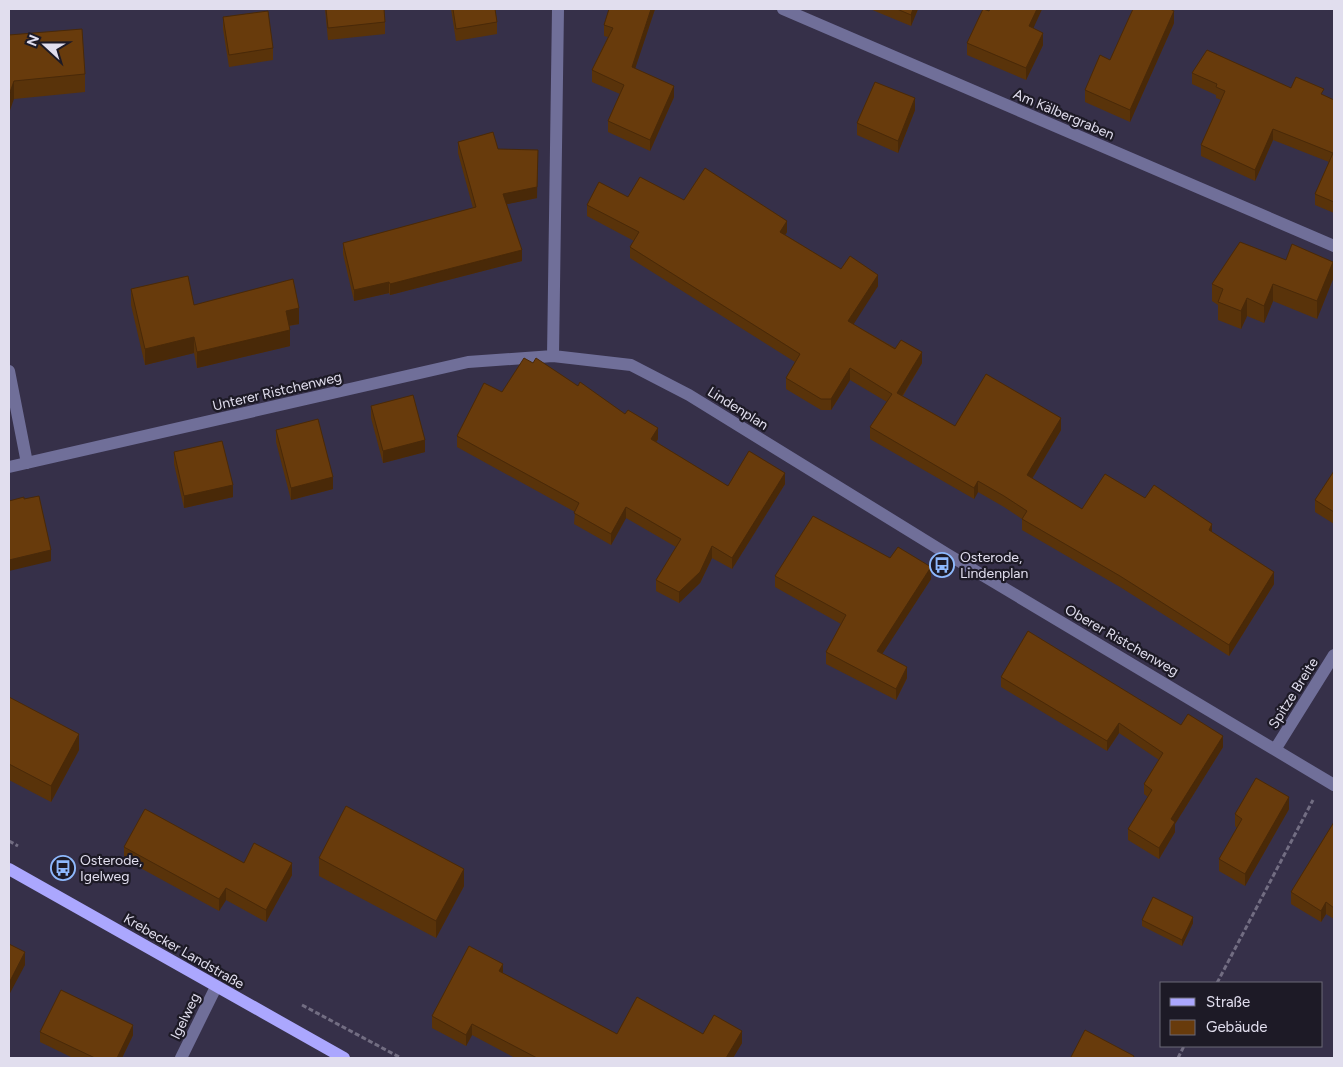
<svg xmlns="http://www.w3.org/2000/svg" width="1343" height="1067" font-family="Figtree,sans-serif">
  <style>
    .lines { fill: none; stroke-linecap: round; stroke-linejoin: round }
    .path { stroke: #726d82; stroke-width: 3; stroke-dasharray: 5 2.5; stroke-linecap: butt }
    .minor { stroke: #706f99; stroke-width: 12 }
    .major { stroke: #aba7fe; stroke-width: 12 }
    .wall { fill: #59330a }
    .shaded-wall { fill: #492908 }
    .building { fill: #683b0c; stroke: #492908 }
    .labels { text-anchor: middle; stroke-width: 4.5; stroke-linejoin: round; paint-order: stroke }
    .street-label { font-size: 14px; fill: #e1deee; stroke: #1d1a26 }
    .poi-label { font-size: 14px; fill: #e1deee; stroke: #1d1a26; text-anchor: start }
  </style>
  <rect width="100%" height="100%" fill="#363049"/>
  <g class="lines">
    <path class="path" d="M 9,841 L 18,846
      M 1217,983 L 1313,800
      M 302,1005 L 401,1058
      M 1178,1058 L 1184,1046"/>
    <path class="minor" d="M 783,9 L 1334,246
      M 553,356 L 558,9
      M 9,371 L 27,463
      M 9,467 L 468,362 L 553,356 L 631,365 L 689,395 L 947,554 L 1334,785
      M 1276,748 L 1334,655
      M 181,1058 L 216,987"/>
    <path class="major" d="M 9,869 L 344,1058"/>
  </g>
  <path class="wall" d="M 325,9 L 384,9 L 385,22 L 385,34 L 328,40 Z
    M 451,9 L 495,9 L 497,22 L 497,34 L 456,41 Z
    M 609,9 L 655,9 L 635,68 L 674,97 L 650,151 L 608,132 L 608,121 L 620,94 L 592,82 L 592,70 L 608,37 L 604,36 L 604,25 Z
    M 870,9 L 918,9 L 911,26 Z
    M 990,9 L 1042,9 L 1033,28 L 1043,45 L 1026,80 L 967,55 L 967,43 Z
    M 223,17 L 273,48 L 273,60 L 229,67 L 223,29 Z
    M 1174,23 L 1130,122 L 1085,102 L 1085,90 L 1110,60 Z
    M 9,35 L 85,74 L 85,92 L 14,99 Z
    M 1192,73 L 1291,88 L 1324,95 L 1334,100 L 1334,213 L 1315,205 L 1315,194 L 1329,162 L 1273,140 L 1255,181 L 1201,156 L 1201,145 L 1221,100 L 1216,98 L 1216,95 L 1192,84 Z
    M 915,110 L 898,153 L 857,135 L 857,123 Z
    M 458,142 L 498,149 L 537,198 L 507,204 L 522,261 L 390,295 L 389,293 L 354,301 L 343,254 L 343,243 L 473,208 L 458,153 Z
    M 628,197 L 684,200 L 787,232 L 785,235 L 841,269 L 878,286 L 853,324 L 922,363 L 903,396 L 955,426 L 1061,430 L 1032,479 L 1082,509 L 1145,498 L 1212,533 L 1274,584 L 1229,656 L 1120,587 L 1022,530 L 1022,519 L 1004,507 L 978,492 L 974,499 L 870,439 L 870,427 L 887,402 L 850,380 L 831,410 L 821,410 L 786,389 L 786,378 L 795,362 L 630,258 L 630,247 L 634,241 L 587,216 L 587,205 Z
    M 1333,279 L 1317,319 L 1273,301 L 1264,323 L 1247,316 L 1241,329 L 1218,320 L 1218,305 L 1212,301 L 1212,284 Z
    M 131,289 L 194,305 L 299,324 L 289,326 L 290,346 L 197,368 L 194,353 L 145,365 L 131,305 Z
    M 533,363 L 658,439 L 656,442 L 728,486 L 785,484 L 732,569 L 712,558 L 700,583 L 679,603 L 656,591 L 656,580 L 676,547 L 626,518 L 611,545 L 574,524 L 575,512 L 457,447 L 457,436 L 502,392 Z
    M 371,406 L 425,452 L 383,463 L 371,418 Z
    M 276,430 L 333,489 L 291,500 L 276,442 Z
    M 174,452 L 233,497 L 184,508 L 174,464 Z
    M 1334,471 L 1334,524 L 1315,512 L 1315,500 Z
    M 890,558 L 931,579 L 882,654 L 907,678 L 896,700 L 826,664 L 826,652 L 841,624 L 775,587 L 775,576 Z
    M 1001,677 L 1181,725 L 1223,747 L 1175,824 L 1175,832 L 1159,859 L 1128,840 L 1128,829 L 1148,797 L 1144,794 L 1144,784 L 1159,760 L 1119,733 L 1107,751 L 1001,687 Z
    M 9,697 L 79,750 L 51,802 L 9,780 Z
    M 1289,809 L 1245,886 L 1219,871 L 1219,859 L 1237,828 L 1235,826 L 1235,814 Z
    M 1334,822 L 1334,919 L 1326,914 L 1321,922 L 1291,904 L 1291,892 Z
    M 124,847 L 244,863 L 292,875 L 266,922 L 226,900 L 219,911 L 124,859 Z
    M 319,858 L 464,886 L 436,938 L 319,876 Z
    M 1142,920 L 1193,923 L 1182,946 L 1142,926 Z
    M 503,974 L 617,1034 L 703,1034 L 742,1043 L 733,1058 L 515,1058 L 472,1035 L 466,1046 L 432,1028 L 432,1016 Z
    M 40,1032 L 133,1035 L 122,1058 L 73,1058 L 40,1042 Z"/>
  <path class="shaded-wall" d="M 651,9 L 655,9 L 632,78 L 632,67 Z
    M 913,9 L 918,9 L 911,26 L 911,15 Z
    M 1037,9 L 1042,9 L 1029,38 L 1029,26 Z
    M 1174,11 L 1174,23 L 1130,122 L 1130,110 Z
    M 1043,33 L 1043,45 L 1026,80 L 1026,68 Z
    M 14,81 L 14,99 L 9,113 L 9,95 Z
    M 674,86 L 674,97 L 650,151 L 650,140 Z
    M 915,98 L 915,110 L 898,153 L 898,141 Z
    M 1273,129 L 1273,140 L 1255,181 L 1255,170 Z
    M 538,150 L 537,198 L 503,205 L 503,194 Z
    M 787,221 L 787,232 L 780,243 L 780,232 Z
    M 522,250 L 522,261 L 390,295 L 390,284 Z
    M 1333,262 L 1333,279 L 1317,319 L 1317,301 Z
    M 878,275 L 878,286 L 848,333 L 848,321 Z
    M 389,282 L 389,293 L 354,301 L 354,290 Z
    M 1273,284 L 1273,301 L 1264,323 L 1264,306 Z
    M 1247,298 L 1247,316 L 1241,329 L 1241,311 Z
    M 299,308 L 299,324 L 286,326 L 286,311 Z
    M 290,330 L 290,346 L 197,368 L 197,352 Z
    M 194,337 L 194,353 L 145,365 L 145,349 Z
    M 922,352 L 922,363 L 897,404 L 897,393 Z
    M 850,368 L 850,380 L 831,410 L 831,399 Z
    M 1061,418 L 1061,430 L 1027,487 L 1027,475 Z
    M 658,428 L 658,439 L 651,450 L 651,439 Z
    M 425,440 L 425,452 L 383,463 L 383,451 Z
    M 785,473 L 785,484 L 732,569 L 732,558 Z
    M 333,477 L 333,489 L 291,500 L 291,488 Z
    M 978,481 L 978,492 L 974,499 L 974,488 Z
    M 233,485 L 233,497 L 184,508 L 184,496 Z
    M 626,507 L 626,518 L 611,545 L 611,534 Z
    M 1212,524 L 1212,536 L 1209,530 Z
    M 712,546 L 712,558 L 700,583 L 679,603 L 679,592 Z
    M 51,550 L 51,561 L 9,571 L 9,560 Z
    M 931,567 L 931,579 L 877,662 L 877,651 Z
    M 1274,572 L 1274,584 L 1229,656 L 1229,645 Z
    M 907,667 L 907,678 L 896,700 L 896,689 Z
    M 1119,723 L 1119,733 L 1107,751 L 1107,741 Z
    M 79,734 L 79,750 L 51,802 L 51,786 Z
    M 1223,736 L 1223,747 L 1175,824 L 1175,832 L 1159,859 L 1159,848 L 1171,819 Z
    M 1289,797 L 1289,809 L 1245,886 L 1245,874 Z
    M 292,863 L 292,875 L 266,922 L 266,910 Z
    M 464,869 L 464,886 L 436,938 L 436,921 Z
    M 226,888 L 226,900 L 219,911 L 219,899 Z
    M 1326,902 L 1326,914 L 1321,922 L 1321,911 Z
    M 1193,917 L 1193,923 L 1182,946 L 1182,940 Z
    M 25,952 L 25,965 L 9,995 L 9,983 Z
    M 503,964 L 503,976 L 499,971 Z
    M 472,1024 L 472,1035 L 466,1046 L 466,1035 Z
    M 133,1025 L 133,1035 L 122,1058 L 117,1058 Z
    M 742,1031 L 742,1043 L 733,1058 L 726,1058 Z"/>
  <path class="building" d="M 326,9 L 384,9 L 385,22 L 328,28 Z
    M 453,9 L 495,9 L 497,22 L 456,29 Z
    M 609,9 L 651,9 L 632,67 L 674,86 L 650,140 L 608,121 L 624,85 L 592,70 L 613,28 L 604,25 Z
    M 897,9 L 913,9 L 911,15 Z
    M 983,9 L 989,11 L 990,9 L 1037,9 L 1029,26 L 1043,33 L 1026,68 L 967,43 Z
    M 1133,9 L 1170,9 L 1174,11 L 1130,110 L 1085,90 L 1100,55 L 1110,60 Z
    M 268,11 L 273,48 L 229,55 L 223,17 Z
    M 82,29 L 85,74 L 14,81 L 9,95 L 9,35 Z
    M 1207,50 L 1291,88 L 1296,77 L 1324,89 L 1321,94 L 1334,100 L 1334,202 L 1315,194 L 1333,153 L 1273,129 L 1255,170 L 1201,145 L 1225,91 L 1216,87 L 1217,84 L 1192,73 Z
    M 875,82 L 915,98 L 898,141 L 857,123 Z
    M 493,132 L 498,149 L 538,150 L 537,187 L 503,194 L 522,250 L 390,284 L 389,282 L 354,290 L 343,243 L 476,207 L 458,142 Z
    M 705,168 L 787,221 L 780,232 L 841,269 L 850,256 L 878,275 L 848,321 L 895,349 L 901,340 L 922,352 L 897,393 L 955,426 L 986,374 L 1061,418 L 1027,475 L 1082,509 L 1105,474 L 1145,498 L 1154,485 L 1212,524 L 1209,530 L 1274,572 L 1229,645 L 1120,576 L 1022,519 L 1027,511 L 1004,496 L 978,481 L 974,488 L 870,427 L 892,394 L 850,368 L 831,399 L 821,399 L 786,378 L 800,354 L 630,247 L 639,232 L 587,205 L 599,182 L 628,197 L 640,177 L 684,200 Z
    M 1240,242 L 1286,260 L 1292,244 L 1333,262 L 1317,301 L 1273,284 L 1264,306 L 1247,298 L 1241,311 L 1218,302 L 1223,289 L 1212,284 Z
    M 188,276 L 194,305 L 293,279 L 299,308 L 286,311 L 290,330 L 197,352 L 194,337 L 145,349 L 131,289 Z
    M 524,358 L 533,363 L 536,358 L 578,386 L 580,382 L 625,414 L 628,410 L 658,428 L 651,439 L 728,486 L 749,451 L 785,473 L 732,558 L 712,546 L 700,572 L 679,592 L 656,580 L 681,539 L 626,507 L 611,534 L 574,513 L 579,503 L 457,436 L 484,383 L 502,392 Z
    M 413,395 L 425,440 L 383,451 L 371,406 Z
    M 318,419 L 333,477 L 291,488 L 276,430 Z
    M 222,441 L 233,485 L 184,496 L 174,452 Z
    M 1334,471 L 1334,512 L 1315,500 Z
    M 39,496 L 51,550 L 9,560 L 9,501 L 24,497 L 24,499 Z
    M 813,516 L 890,558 L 898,547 L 931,567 L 877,651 L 907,667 L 896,689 L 826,652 L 846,615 L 775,576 Z
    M 1028,631 L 1181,725 L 1188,714 L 1223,736 L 1171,819 L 1175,822 L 1159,848 L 1128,829 L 1152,790 L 1144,784 L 1163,753 L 1119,723 L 1107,741 L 1001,677 Z
    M 9,697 L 79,734 L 51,786 L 9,764 Z
    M 1256,778 L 1289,797 L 1245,874 L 1219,859 L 1242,819 L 1235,814 Z
    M 346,806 L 464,869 L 436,921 L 319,858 Z
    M 145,809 L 244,863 L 254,843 L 292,863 L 266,910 L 226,888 L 219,899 L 124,847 Z
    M 1334,822 L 1334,908 L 1326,902 L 1321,911 L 1291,892 Z
    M 1153,897 L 1193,917 L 1182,940 L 1142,920 Z
    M 9,944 L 25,952 L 9,983 Z
    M 469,946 L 503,964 L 499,971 L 617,1034 L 637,997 L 703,1034 L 714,1015 L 742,1031 L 726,1058 L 537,1058 L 472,1024 L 466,1035 L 432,1016 Z
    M 61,990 L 133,1025 L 117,1058 L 95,1058 L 40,1032 Z
    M 1085,1030 L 1134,1056 L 1133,1058 L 1073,1058 L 1071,1057 Z"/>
  <defs>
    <symbol id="bus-ring" viewBox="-11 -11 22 22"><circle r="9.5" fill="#1d1a26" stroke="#8eb9fd" stroke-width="1.5"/><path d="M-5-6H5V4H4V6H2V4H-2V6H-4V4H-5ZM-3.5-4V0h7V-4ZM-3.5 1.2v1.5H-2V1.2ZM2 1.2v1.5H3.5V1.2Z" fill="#8eb9fd"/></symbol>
  </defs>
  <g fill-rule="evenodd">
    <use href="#bus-ring" x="928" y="551" width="28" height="28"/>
    <use href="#bus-ring" x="49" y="854" width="28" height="28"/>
  </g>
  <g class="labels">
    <g class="street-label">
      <text transform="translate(1064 114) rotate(23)" y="5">Am Kälbergraben</text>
      <text transform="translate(277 391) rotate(-13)" y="5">Unterer Ristchenweg</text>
      <text transform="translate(738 408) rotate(32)" y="5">Lindenplan</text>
      <text transform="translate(1122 640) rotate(30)" y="5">Oberer Ristchenweg</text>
      <text transform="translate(1293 693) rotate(-58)" y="5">Spitze Breite</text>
      <text transform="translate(184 951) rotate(30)" y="5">Krebecker Landstraße</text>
      <text transform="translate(185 1016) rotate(-64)" y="5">Igelweg</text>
    </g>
    <g class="poi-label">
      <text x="960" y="562">Osterode,<tspan x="960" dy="16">Lindenplan</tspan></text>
      <text x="80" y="865">Osterode,<tspan x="80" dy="16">Igelweg</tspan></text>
    </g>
  </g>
  <rect width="1343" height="1067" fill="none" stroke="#e1deee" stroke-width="20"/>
  <rect x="1160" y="982" width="162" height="65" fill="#1d1a26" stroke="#6b6876"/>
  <rect x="1170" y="998" width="25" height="8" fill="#aba7fe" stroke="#6b6876"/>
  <text x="1206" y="1007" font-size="15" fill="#e1deee">Straße</text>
  <rect x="1170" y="1020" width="25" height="15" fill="#683b0c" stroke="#6b6876"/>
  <text x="1206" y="1032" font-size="15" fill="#e1deee">Gebäude</text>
  <g transform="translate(45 45) rotate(291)" stroke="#1d1a26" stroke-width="4" paint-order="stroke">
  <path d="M0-4L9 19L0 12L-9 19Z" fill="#e1deee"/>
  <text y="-8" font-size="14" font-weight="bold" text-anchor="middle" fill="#e1deee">N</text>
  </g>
</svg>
